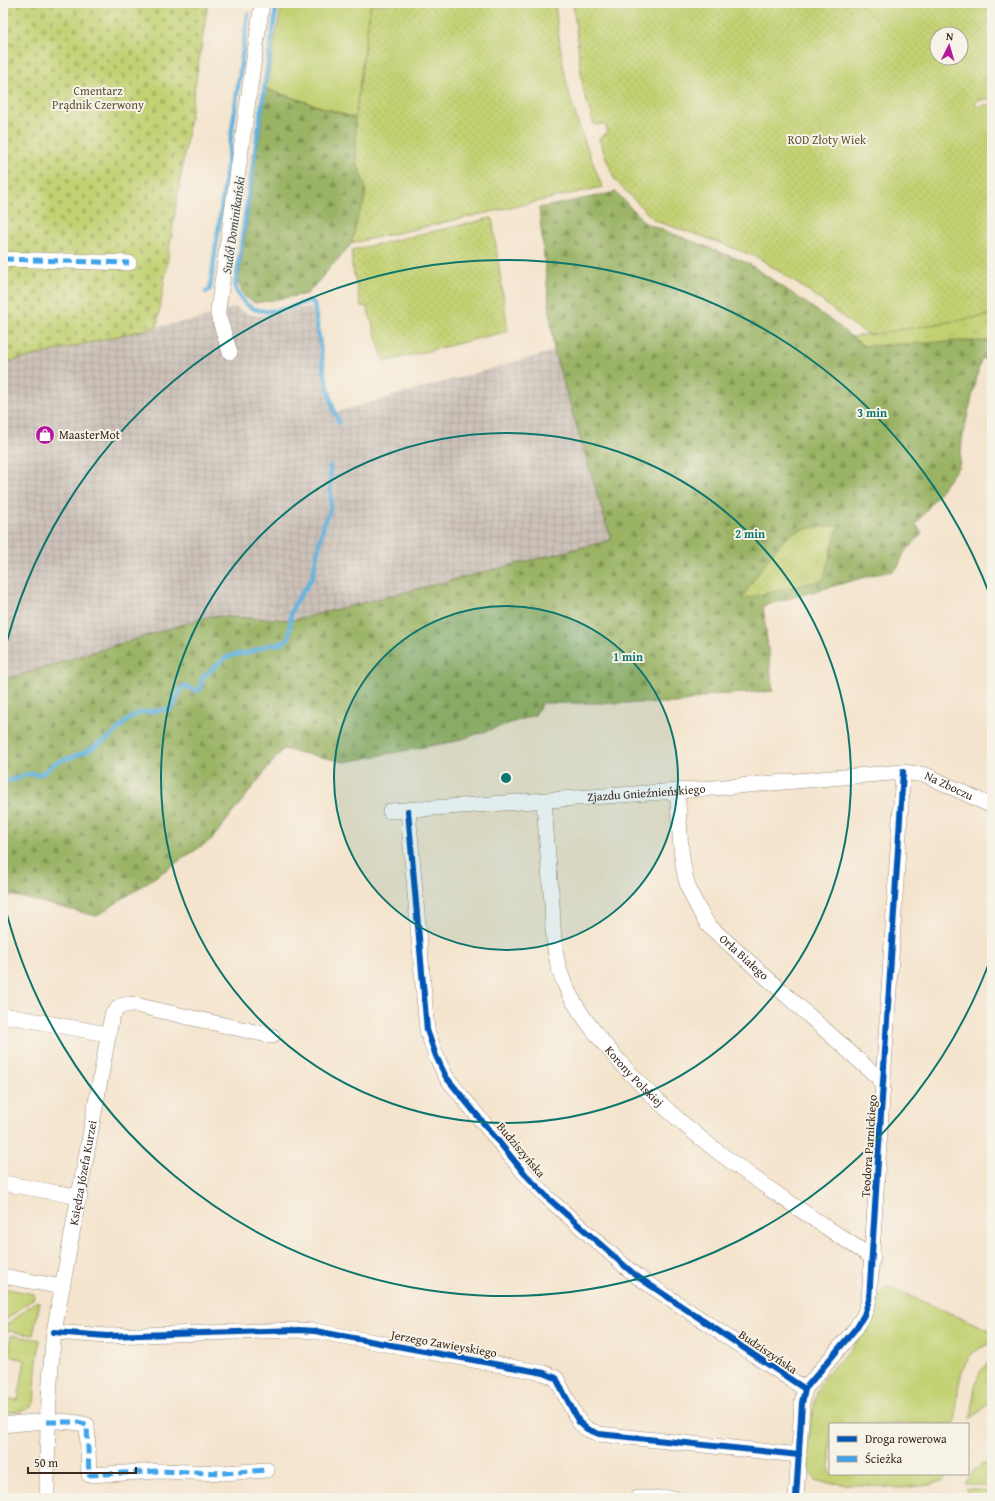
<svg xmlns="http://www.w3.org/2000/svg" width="995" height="1501" font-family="'Gentium Book Plus',serif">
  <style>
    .industrial { fill: url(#industrial-grid) }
    .grass { fill: #c3d173; stroke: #7f7e48 }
    .forest { fill: url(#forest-firs); stroke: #6a6e42 }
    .cemetery { fill: url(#cemetery-stones); stroke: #7f7e48 }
    .park { fill: url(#park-tufts); stroke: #7f7e48 }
    .garden { fill: url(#garden-dots); stroke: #7f7e48; fill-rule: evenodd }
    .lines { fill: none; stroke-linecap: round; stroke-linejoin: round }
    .stream { stroke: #64b3de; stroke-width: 4.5 }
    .minor-casing { stroke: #988776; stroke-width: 16 }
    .minor { stroke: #fff; stroke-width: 15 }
    .quiet { stroke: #3fa3ea; stroke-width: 5; stroke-dasharray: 10 5; stroke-linecap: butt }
    .cycleway-casing { stroke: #f7f3e8; stroke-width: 8 }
    .cycleway { stroke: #0057b8; stroke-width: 6 }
    .ring { fill: none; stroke: #0f766e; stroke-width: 2 }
    .labels { text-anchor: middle; stroke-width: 4; stroke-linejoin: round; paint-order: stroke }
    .park-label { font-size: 12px; fill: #5d5433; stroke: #f7f3e8 }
    .poi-label { font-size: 12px; fill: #3b2a1e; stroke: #f7f3e8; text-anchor: start }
    .street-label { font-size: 12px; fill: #3b2a1e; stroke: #f7f3e8 }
    .water-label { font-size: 13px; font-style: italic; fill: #475358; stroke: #f7f3e8 }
    .centre { fill: #0f766e; stroke: #f7f3e8; stroke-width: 2 }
    .ring-label { font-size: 12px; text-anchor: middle; font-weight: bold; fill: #0f766e; stroke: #f7f3e8; stroke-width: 4; stroke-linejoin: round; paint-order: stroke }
  </style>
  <defs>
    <pattern id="industrial-grid" width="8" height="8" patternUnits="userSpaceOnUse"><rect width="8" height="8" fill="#ccc2b9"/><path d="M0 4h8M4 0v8" fill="none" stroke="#b0a79f"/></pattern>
    <pattern id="forest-firs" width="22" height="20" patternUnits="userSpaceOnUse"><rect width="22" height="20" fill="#9ab365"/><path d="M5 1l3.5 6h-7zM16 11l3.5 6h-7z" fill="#7f9253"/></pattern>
    <pattern id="cemetery-stones" width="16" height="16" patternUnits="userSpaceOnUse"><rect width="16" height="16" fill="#c3d173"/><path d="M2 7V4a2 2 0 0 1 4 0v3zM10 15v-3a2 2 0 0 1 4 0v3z" fill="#a8b463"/></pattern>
    <pattern id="park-tufts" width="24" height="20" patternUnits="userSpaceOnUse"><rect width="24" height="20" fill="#c3d173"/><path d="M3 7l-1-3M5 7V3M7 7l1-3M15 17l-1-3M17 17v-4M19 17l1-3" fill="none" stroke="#a8b463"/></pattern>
    <pattern id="garden-dots" width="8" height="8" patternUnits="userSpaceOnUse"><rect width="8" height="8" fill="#c3d173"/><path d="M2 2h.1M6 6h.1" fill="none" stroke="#a8b463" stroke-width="1.8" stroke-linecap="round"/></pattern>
  </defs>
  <rect width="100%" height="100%" fill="#f7f3e8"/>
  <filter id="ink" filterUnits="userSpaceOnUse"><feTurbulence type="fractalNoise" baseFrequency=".025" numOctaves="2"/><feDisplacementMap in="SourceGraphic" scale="8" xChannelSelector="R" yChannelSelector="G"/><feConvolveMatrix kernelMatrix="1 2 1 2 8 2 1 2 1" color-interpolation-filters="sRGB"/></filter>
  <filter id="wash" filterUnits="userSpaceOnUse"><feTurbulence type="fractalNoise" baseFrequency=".012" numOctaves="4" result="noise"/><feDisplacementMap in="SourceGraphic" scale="16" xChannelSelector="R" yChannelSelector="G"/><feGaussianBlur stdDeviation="0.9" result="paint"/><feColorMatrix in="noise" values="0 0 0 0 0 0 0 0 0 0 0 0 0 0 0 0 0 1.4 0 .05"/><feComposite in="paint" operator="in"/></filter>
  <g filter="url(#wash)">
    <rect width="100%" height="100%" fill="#f4e4cd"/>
    <path class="industrial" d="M 235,307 L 248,314 L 260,316 L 304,308 L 313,309 L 333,413 L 554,351 L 612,540 L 294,620 L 210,616 L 3,680 L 3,363 L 157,327 L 203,318 Z"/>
    <path class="grass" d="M 282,3 L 371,3 L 355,118 L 266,89 Z
      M 886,1286 L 992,1331 L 992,1343 C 985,1346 978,1348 972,1354 C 956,1370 958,1403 955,1424 L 830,1424 L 830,1474 L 947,1474 L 943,1481 L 937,1481 L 930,1485 L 899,1488 L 817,1482 C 813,1477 810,1472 808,1466 C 805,1453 814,1396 820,1384 C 830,1366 849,1355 859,1338 C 870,1321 874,1302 886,1286 Z
      M 3,1288 L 34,1294 L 34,1298 L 3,1322 Z
      M 35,1302 L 40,1302 L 33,1335 L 3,1330 L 3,1328 Z
      M 11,1335 L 40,1340 L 36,1370 L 34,1403 L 26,1410 L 3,1413 L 3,1398 L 18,1400 L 25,1360 L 8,1356 Z
      M 992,1360 L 992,1401 L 971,1419 C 974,1399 972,1372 992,1360 Z
      M 992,1463 L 992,1486 L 965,1484 C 971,1472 978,1463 992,1463 Z
      M 966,1489 L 992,1491 L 992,1498 L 968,1498 Z"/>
    <path class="forest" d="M 266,89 L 355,118 L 357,163 L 366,189 L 364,203 L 358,216 L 352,243 L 307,294 L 255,303 L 244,296 L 238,283 Z
      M 616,192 L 645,223 L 748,263 L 835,323 L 856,341 L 992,341 L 992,359 L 981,359 L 963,435 L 959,466 L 916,524 L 922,534 L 904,553 L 898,567 L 893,571 L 872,575 L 763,606 L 773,691 L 712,695 L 681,703 L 542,703 L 535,715 L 456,741 L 345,762 L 283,749 L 212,839 L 97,916 L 3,893 L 3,680 L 210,616 L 294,620 L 611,540 L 554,351 L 539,208 Z"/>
    <path class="cemetery" d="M 3,3 L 208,3 L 157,327 L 3,363 Z"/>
    <path class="park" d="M 992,314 L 992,341 L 955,341 L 864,346 L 852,337 Z"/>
    <path class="garden" d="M 371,3 L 386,5 L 387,3 L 555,3 C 558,31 561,58 567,85 C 575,120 590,154 602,187 L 352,243 L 358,216 L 364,203 L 366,189 L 357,163 L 355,118 Z
      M 573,3 L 992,3 L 992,98 L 975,101 L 976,107 L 992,104 L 992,315 L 869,335 L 859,329 L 811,293 L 759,258 L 707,238 L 658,222 L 653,219 L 615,180 L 599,140 L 603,135 L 608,133 L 605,124 L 594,125 L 583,89 ZM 937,34 L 961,34 L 961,58 L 937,58 Z
      M 492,218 L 508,331 L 384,362 L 367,307 L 361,306 L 352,265 L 352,250 Z
      M 838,526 L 823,580 L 742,599 C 752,582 781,534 801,530 C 813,527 826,527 838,526 Z"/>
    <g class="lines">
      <path class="stream" d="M 277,3 L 235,287 C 248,322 281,312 308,301 L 312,301 L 314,304 L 324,371 L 333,408 L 339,423
        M 206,292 L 210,289 L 248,14
        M 3,782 L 19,778 L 26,774 L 42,774 L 55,763 L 85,752 L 108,739 L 128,720 L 138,713 L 170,709 L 174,706 L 181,688 L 184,686 L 197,691 L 200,689 L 202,678 L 225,658 L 233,655 L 248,653 L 269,645 L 281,644 L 289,638 L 291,613 L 294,605 L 312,578 L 324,523 L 329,513 L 331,502 L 330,466"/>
    </g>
  </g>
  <g filter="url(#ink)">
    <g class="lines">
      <defs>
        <g id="minor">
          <path d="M 3,259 L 129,263"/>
          <path d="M 230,352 L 218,315 L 218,310 L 262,3"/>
          <path id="s1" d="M 677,791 C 680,820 679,862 689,889 C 694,902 701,913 708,925 L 883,1082"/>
          <path id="s2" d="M 544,801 C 546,835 549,869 552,903 C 553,927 553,952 561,975 C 571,1002 588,1024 606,1046 C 679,1135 778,1195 873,1258"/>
          <path id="s3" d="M 390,811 L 677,791 L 903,772 L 926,775 L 992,806"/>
          <path d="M 408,811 L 427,1030 L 436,1056 L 446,1077 L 525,1174 L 549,1199 L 635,1275 L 805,1389"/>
          <path d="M 3,1015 L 107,1034"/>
          <path d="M 3,1183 L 80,1197"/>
          <path d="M 3,1276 L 62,1287"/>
          <path d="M 54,1332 L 107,1336 L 298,1330 L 315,1331 L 544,1373 L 556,1378 L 579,1422 L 587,1429 L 599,1434 L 799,1455"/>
          <path d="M 3,1425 C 30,1422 60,1418 87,1425 L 89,1475 L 159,1471 L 223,1473 L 267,1470"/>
          <path id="s4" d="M 47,1498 C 47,1442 48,1387 54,1332 L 112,1015 L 120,1006 L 131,1004 L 272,1036"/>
          <path d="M 638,1498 L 674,1498"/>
          <path d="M 796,1498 L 802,1403 L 805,1389 L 856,1328 L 864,1315 L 869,1300 L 903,772"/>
        </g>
      </defs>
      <use href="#minor" class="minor-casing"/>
      <use href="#minor" class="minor"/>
      <path class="quiet" d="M 3,259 L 129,263
        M 47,1422 L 78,1422 L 87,1425 L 89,1475 L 159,1471 L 223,1473 L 267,1470"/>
      <defs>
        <path id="cycleway" d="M 408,811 L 427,1030 L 436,1056 L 446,1077 L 525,1174 L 549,1199 L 635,1275 L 805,1389
          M 54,1332 L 107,1336 L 298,1330 L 315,1331 L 544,1373 L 556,1378 L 579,1422 L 587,1429 L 599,1434 L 799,1455
          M 796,1498 L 802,1403 L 805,1389 L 856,1328 L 864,1315 L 869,1300 L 903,772"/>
      </defs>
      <use href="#cycleway" class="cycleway-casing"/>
      <use href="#cycleway" class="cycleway"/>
    </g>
  </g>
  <circle cx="506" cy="778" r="172" fill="#0f766e" fill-opacity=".12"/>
  <g class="ring">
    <circle cx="506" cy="778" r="172"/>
    <circle cx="506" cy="778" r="345"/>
    <path d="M992 955A517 517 0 0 1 3 899M3 657A517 517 0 0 1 992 601"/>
  </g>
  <defs>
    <symbol id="shop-disc" viewBox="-11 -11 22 22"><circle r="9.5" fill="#b5179e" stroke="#f7f3e8"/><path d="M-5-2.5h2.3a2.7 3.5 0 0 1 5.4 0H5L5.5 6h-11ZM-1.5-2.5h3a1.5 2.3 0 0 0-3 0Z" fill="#fff"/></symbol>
  </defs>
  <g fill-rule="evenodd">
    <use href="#shop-disc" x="34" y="424" width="22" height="22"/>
  </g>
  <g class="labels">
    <g class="park-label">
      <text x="98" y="95">Cmentarz<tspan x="98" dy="14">Prądnik Czerwony</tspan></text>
      <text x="827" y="144">ROD Złoty Wiek</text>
    </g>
    <g class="poi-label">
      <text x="59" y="439">MaasterMot</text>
    </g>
    <g class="street-label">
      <text dy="4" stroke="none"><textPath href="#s3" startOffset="563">Na Zboczu</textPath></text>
      <text dy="4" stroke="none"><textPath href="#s3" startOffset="257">Zjazdu Gnieźnieńskiego</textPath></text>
      <text dy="4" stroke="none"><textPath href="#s1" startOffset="188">Orła Białego</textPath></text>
      <text dy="4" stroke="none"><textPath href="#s2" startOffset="301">Korony Polskiej</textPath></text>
      <text transform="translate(869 1146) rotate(-86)" y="4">Teodora Parnickiego</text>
      <text transform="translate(521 1150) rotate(50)" y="4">Budziszyńska</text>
      <text dy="4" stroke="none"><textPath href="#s4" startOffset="328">Księdza Józefa Kurzei</textPath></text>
      <text transform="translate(444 1344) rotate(10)" y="4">Jerzego Zawieyskiego</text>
      <text transform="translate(768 1352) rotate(34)" y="4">Budziszyńska</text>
    </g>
    <g class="water-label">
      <text transform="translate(233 225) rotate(-82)" y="5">Sudół Dominikański</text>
    </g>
  </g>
  <circle cx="506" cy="778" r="6" class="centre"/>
  <g class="ring-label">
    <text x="872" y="417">3 min</text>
    <text x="750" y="538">2 min</text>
    <text x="628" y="661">1 min</text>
  </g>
  <rect width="995" height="1501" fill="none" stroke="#f7f3e8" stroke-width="16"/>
  <rect x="829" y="1423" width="140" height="52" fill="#f7f3e8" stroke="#aca397"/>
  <rect x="837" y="1436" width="20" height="6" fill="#0057b8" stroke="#aca397"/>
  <text x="865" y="1443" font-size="12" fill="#3b2a1e">Droga rowerowa</text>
  <rect x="837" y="1456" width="20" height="6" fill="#3fa3ea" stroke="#aca397"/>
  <text x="865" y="1463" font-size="12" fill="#3b2a1e">Ścieżka</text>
  <g transform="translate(949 46) rotate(5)"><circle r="19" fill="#f7f3e8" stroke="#aca397"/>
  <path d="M0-3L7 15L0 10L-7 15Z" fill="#b5179e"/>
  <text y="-6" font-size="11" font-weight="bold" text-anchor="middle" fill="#3b2a1e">N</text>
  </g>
  <path d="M28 1467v6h108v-6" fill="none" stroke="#3b2a1e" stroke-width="2"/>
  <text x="34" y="1467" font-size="12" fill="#3b2a1e" stroke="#f7f3e8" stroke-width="3" paint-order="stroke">50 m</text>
</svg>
